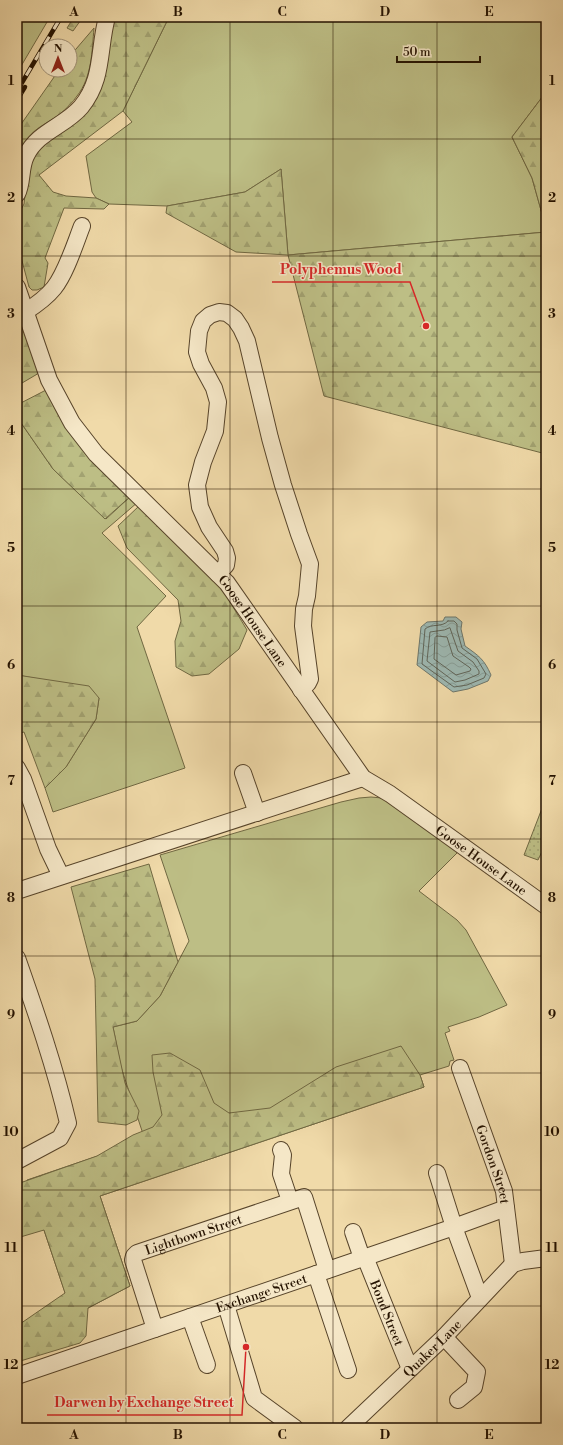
<svg xmlns="http://www.w3.org/2000/svg" width="563" height="1445" font-family="'Libre Bodoni',serif">
  <style>
    .grass { fill: #bdbe85; stroke: #706842 }
    .forest { fill: url(#forest-firs); stroke: #706842 }
    .garden { fill: url(#garden-dots); stroke: #706842 }
    .water { fill: url(#water-waves); stroke: #6d766b }
    .lines { fill: none; stroke-linecap: round; stroke-linejoin: round }
    .shore { stroke: #606559; stroke-width: 1 }
    .minor-casing { stroke: #57442a; stroke-width: 18 }
    .minor { stroke: #f5e7c7; stroke-width: 16 }
    .rail-casing { stroke: #241200; stroke-width: 4.5 }
    .rail { stroke: #f5e7c7; stroke-width: 3; stroke-dasharray: 9; stroke-linecap: butt }
    .grid { fill: none; stroke: #241200; stroke-width: 1; stroke-opacity: 0.55 }
    .labels { text-anchor: middle; stroke-width: 3; stroke-linejoin: round; paint-order: stroke }
    .street-label { font-size: 13px; fill: #241200; stroke: #f5e7c7 }
    .leader { fill: none; stroke: #d62828; stroke-width: 1.5 }
    .callout-dot { fill: #d62828; stroke: #f5e7c7; stroke-width: 1.5 }
    .callout-label { font-size: 14px; text-anchor: middle; font-weight: bold; fill: #d62828; stroke: #f5e7c7; stroke-width: 3; stroke-linejoin: round; paint-order: stroke }
    .neatline { fill: none; stroke: #241200; stroke-width: 1.5 }
    .grid-label { font-size: 13px; text-anchor: middle; font-weight: bold; fill: #241200 }
  </style>
  <defs>
    <pattern id="forest-firs" width="22" height="20" patternUnits="userSpaceOnUse"><rect width="22" height="20" fill="#bdbe85"/><path d="M5 1l3.5 6h-7zM16 11l3.5 6h-7z" fill="#a2a271"/></pattern>
    <pattern id="garden-dots" width="8" height="8" patternUnits="userSpaceOnUse"><rect width="8" height="8" fill="#bdbe85"/><path d="M2 2h.1M6 6h.1" fill="none" stroke="#a2a271" stroke-width="1.8" stroke-linecap="round"/></pattern>
    <pattern id="water-waves" width="16" height="10" patternUnits="userSpaceOnUse"><rect width="16" height="10" fill="#9db8b2"/><path d="M0 5q4-4 8 0t8 0" fill="none" stroke="#879d97"/></pattern>
  </defs>
  <rect width="100%" height="100%" fill="#f0daa9"/>
  <filter id="stains"><feTurbulence type="fractalNoise" baseFrequency=".005" numOctaves="4"/><feColorMatrix values="0 0 0 0 .2 0 0 0 0 .09 0 0 0 0 .02 0 0 0 .5 -.17"/></filter>
  <radialGradient id="worn" r=".72"><stop offset=".6" stop-color="#630" stop-opacity="0"/><stop offset="1" stop-color="#630" stop-opacity=".3"/></radialGradient>
  <path class="grass" d="M 20,17 L 50,17 L 17,73 L 17,25 Z
    M 169,17 L 546,17 L 546,92 L 512,137 L 532,178 L 546,228 L 546,232 L 288,255 L 281,169 L 245,192 L 167,206 L 109,204 L 96,198 L 92,192 L 86,156 L 132,122 L 123,111 Z
    M 17,417 L 53,469 L 106,519 L 132,495 L 138,502 L 102,533 L 166,596 L 137,627 L 185,768 L 53,812 L 45,788 L 66,767 L 96,719 L 99,698 L 61,683 L 17,675 Z
    M 371,797 L 382,798 L 456,850 L 457,853 L 419,891 L 457,920 L 466,930 L 507,1005 L 479,1017 L 448,1027 L 450,1031 L 445,1033 L 454,1060 L 450,1061 L 449,1066 L 420,1075 L 424,1087 L 100,1196 L 130,1286 L 73,1316 L 27,1180 L 145,1140 L 121,1067 L 113,1027 L 137,1021 L 160,996 L 189,941 L 160,855 L 341,802 L 359,798 Z"/>
  <path class="forest" d="M 74,17 L 83,17 L 73,31 L 67,28 Z
    M 115,17 L 169,17 L 123,111 L 39,175 L 53,192 L 66,196 L 96,198 L 109,204 L 104,209 L 64,208 L 45,258 L 48,263 L 44,287 L 37,290 L 32,290 L 29,287 L 17,242 L 17,217 L 24,204 L 27,176 L 36,150 L 74,124 L 85,112 Z
    M 94,28 C 92,51 92,77 77,96 C 73,102 66,109 60,114 C 50,122 36,127 28,138 C 23,144 20,152 17,160 L 17,130 L 59,70 L 70,70 L 70,56 Z
    M 546,92 L 546,228 L 532,178 L 512,137 Z
    M 281,169 L 288,255 L 546,232 L 546,454 L 324,396 L 288,255 L 236,252 L 166,213 L 167,206 L 245,192 Z
    M 17,313 L 39,373 L 17,386 Z
    M 46,390 L 132,495 L 105,519 L 53,469 L 17,417 L 17,405 Z
    M 139,506 L 208,572 L 227,597 L 247,630 L 239,649 L 209,674 L 192,676 L 176,667 L 175,641 L 181,621 L 178,600 L 127,548 L 118,526 Z
    M 17,675 L 89,686 L 99,698 L 96,719 L 66,767 L 45,788 L 24,732 L 17,734 Z
    M 149,864 L 178,962 L 160,996 L 137,1021 L 113,1027 L 125,1083 L 139,1111 L 137,1120 L 126,1125 L 98,1122 L 95,979 L 71,887 Z
    M 401,1046 L 420,1075 L 424,1087 L 100,1196 L 130,1286 L 88,1308 L 86,1336 L 80,1343 L 17,1362 L 17,1326 L 65,1293 L 44,1230 L 17,1238 L 17,1184 L 97,1156 L 133,1135 L 153,1127 L 162,1115 L 153,1072 L 152,1055 L 170,1053 L 200,1070 L 214,1103 L 229,1113 L 270,1108 L 336,1067 Z"/>
  <path class="garden" d="M 546,798 L 546,843 L 538,860 L 524,855 Z"/>
  <path class="water" d="M 445,617 L 456,617 L 462,622 L 461,629 L 465,646 C 479,656 484,659 491,675 L 488,681 L 468,689 L 453,692 L 417,665 L 421,627 L 427,622 L 443,621 Z"/>
  <g class="lines">
    <path class="shore" d="M 448,621 L 454,621 L 457,624 L 457,630 L 462,648 L 477,659 L 486,674 L 484,678 L 467,685 L 454,687 L 422,664 L 425,629 C 432,623 442,628 448,621 Z
      M 450,628 L 458,651 L 473,662 L 479,671 L 479,674 L 465,680 L 455,682 L 427,661 L 430,632 L 444,630 Z
      M 437,636 L 447,637 L 453,656 L 469,667 L 471,669 L 470,671 L 456,675 L 434,659 L 435,638 Z"/>
    <defs>
      <g id="minor">
        <path d="M 17,194 C 23,182 20,168 26,156 C 37,132 65,126 81,107 C 104,79 98,50 107,17"/>
        <path id="s1" d="M 17,287 L 49,380 L 72,423 L 96,454 L 227,583 L 363,778 L 390,794 L 546,906"/>
        <path d="M 25,312 C 36,305 46,298 54,288 C 66,273 75,244 82,226"/>
        <path d="M 218,574 L 226,565 L 227,558 L 225,551 L 209,527 L 200,507 L 197,485 L 203,462 L 215,431 L 218,402 L 214,388 L 201,364 L 197,352 L 199,331 L 203,321 L 210,315 L 219,312 L 227,313 L 235,319 L 241,328 L 247,341 L 270,438 L 283,485 L 299,534 L 310,564 L 307,596 L 304,609 L 303,626 L 310,679 L 308,683 L 301,690"/>
        <path d="M 17,768 L 23,779 L 48,849 L 61,876"/>
        <path d="M 243,773 L 257,813"/>
        <path d="M 17,891 L 363,778"/>
        <path d="M 17,958 C 36,1012 55,1067 68,1123 L 60,1138 L 17,1161"/>
        <path id="s2" d="M 460,1068 L 504,1191 L 513,1264"/>
        <path d="M 281,1150 L 283,1155 L 281,1174 L 290,1201"/>
        <path d="M 437,1173 L 454,1227 L 480,1298"/>
        <path d="M 353,1232 L 362,1258"/>
        <path id="s3" d="M 365,1257 L 410,1369"/>
        <path d="M 316,1274 L 348,1370"/>
        <path d="M 226,1305 L 254,1398 L 295,1428"/>
        <path d="M 190,1317 L 207,1365"/>
        <path id="s4" d="M 155,1329 L 133,1260 L 134,1256 L 137,1253 L 304,1197 L 327,1270"/>
        <path d="M 444,1337 L 477,1372 L 474,1387 L 458,1400"/>
        <path id="s5" d="M 17,1376 L 454,1227 L 506,1208"/>
        <path id="s6" d="M 348,1428 L 444,1337 L 513,1264 L 523,1261 L 546,1258"/>
      </g>
    </defs>
    <use href="#minor" class="minor-casing"/>
    <use href="#minor" class="minor"/>
    <defs>
      <path id="rail" d="M 17,91 L 61,17
        M 17,100 L 25,87"/>
    </defs>
    <use href="#rail" class="rail-casing"/>
    <use href="#rail" class="rail"/>
  </g>
  <path class="grid" d="M 126,17 L 126,1428M 230,17 L 230,1428M 333,17 L 333,1428M 437,17 L 437,1428M 17,139 L 546,139M 17,256 L 546,256M 17,372 L 546,372M 17,489 L 546,489M 17,606 L 546,606M 17,722 L 546,722M 17,839 L 546,839M 17,956 L 546,956M 17,1073 L 546,1073M 17,1190 L 546,1190M 17,1306 L 546,1306"/>
  <g class="labels">
    <g class="street-label">
      <text dy="5" stroke="none"><textPath href="#s1" startOffset="416">Goose House Lane</textPath></text>
      <text dy="5" stroke="none"><textPath href="#s1" startOffset="752">Goose House Lane</textPath></text>
      <text dy="5" stroke="none"><textPath href="#s2" startOffset="102">Gordon Street</textPath></text>
      <text dy="5" stroke="none"><textPath href="#s4" startOffset="140">Lightbown Street</textPath></text>
      <text dy="5" stroke="none"><textPath href="#s5" startOffset="258">Exchange Street</textPath></text>
      <text dy="5" stroke="none"><textPath href="#s3" startOffset="60">Bond Street</textPath></text>
      <text dy="5" stroke="none"><textPath href="#s6" startOffset="116">Quaker Lane</textPath></text>
    </g>
  </g>
  <path class="leader" d="M426 326L410 282H272M246 1347L242 1415H47"/>
  <g class="callout-dot">
    <circle cx="426" cy="326" r="4"/>
    <circle cx="246" cy="1347" r="4"/>
  </g>
  <g class="callout-label">
    <text x="341" y="274">Polyphemus Wood</text>
    <text x="144" y="1407">Darwen by Exchange Street</text>
  </g>
  <rect width="563" height="1445" fill="none" stroke="#f0daa9" stroke-width="44"/>
  <g transform="translate(58 58)"><circle r="19" fill="#f5e7c7" stroke="#a19277"/>
  <path d="M0-3L7 15L0 10L-7 15Z" fill="#8f2418"/>
  <text y="-6" font-size="11" font-weight="bold" text-anchor="middle" fill="#241200">N</text>
  </g>
  <path d="M397 56v6h83v-6" fill="none" stroke="#241200" stroke-width="2"/>
  <text x="403" y="56" font-size="12" fill="#241200" stroke="#f5e7c7" stroke-width="3" paint-order="stroke">50 m</text>
  <rect x="22" y="22" width="519" height="1401" class="neatline"/>
  <g class="grid-label">
    <text x="74" y="16">A</text>
    <text x="178" y="16">B</text>
    <text x="282" y="16">C</text>
    <text x="385" y="16">D</text>
    <text x="489" y="16">E</text>
    <text x="11" y="85">1</text>
    <text x="552" y="85">1</text>
    <text x="11" y="202">2</text>
    <text x="552" y="202">2</text>
    <text x="11" y="318">3</text>
    <text x="552" y="318">3</text>
    <text x="11" y="435">4</text>
    <text x="552" y="435">4</text>
    <text x="11" y="552">5</text>
    <text x="552" y="552">5</text>
    <text x="11" y="669">6</text>
    <text x="552" y="669">6</text>
    <text x="11" y="785">7</text>
    <text x="552" y="785">7</text>
    <text x="11" y="902">8</text>
    <text x="552" y="902">8</text>
    <text x="11" y="1019">9</text>
    <text x="552" y="1019">9</text>
    <text x="11" y="1136">10</text>
    <text x="552" y="1136">10</text>
    <text x="11" y="1252">11</text>
    <text x="552" y="1252">11</text>
    <text x="11" y="1369">12</text>
    <text x="552" y="1369">12</text>
    <text x="74" y="1439">A</text>
    <text x="178" y="1439">B</text>
    <text x="282" y="1439">C</text>
    <text x="385" y="1439">D</text>
    <text x="489" y="1439">E</text>
  </g>
  <rect width="100%" height="100%" filter="url(#stains)"/>
  <rect width="100%" height="100%" fill="url(#worn)"/>
</svg>
